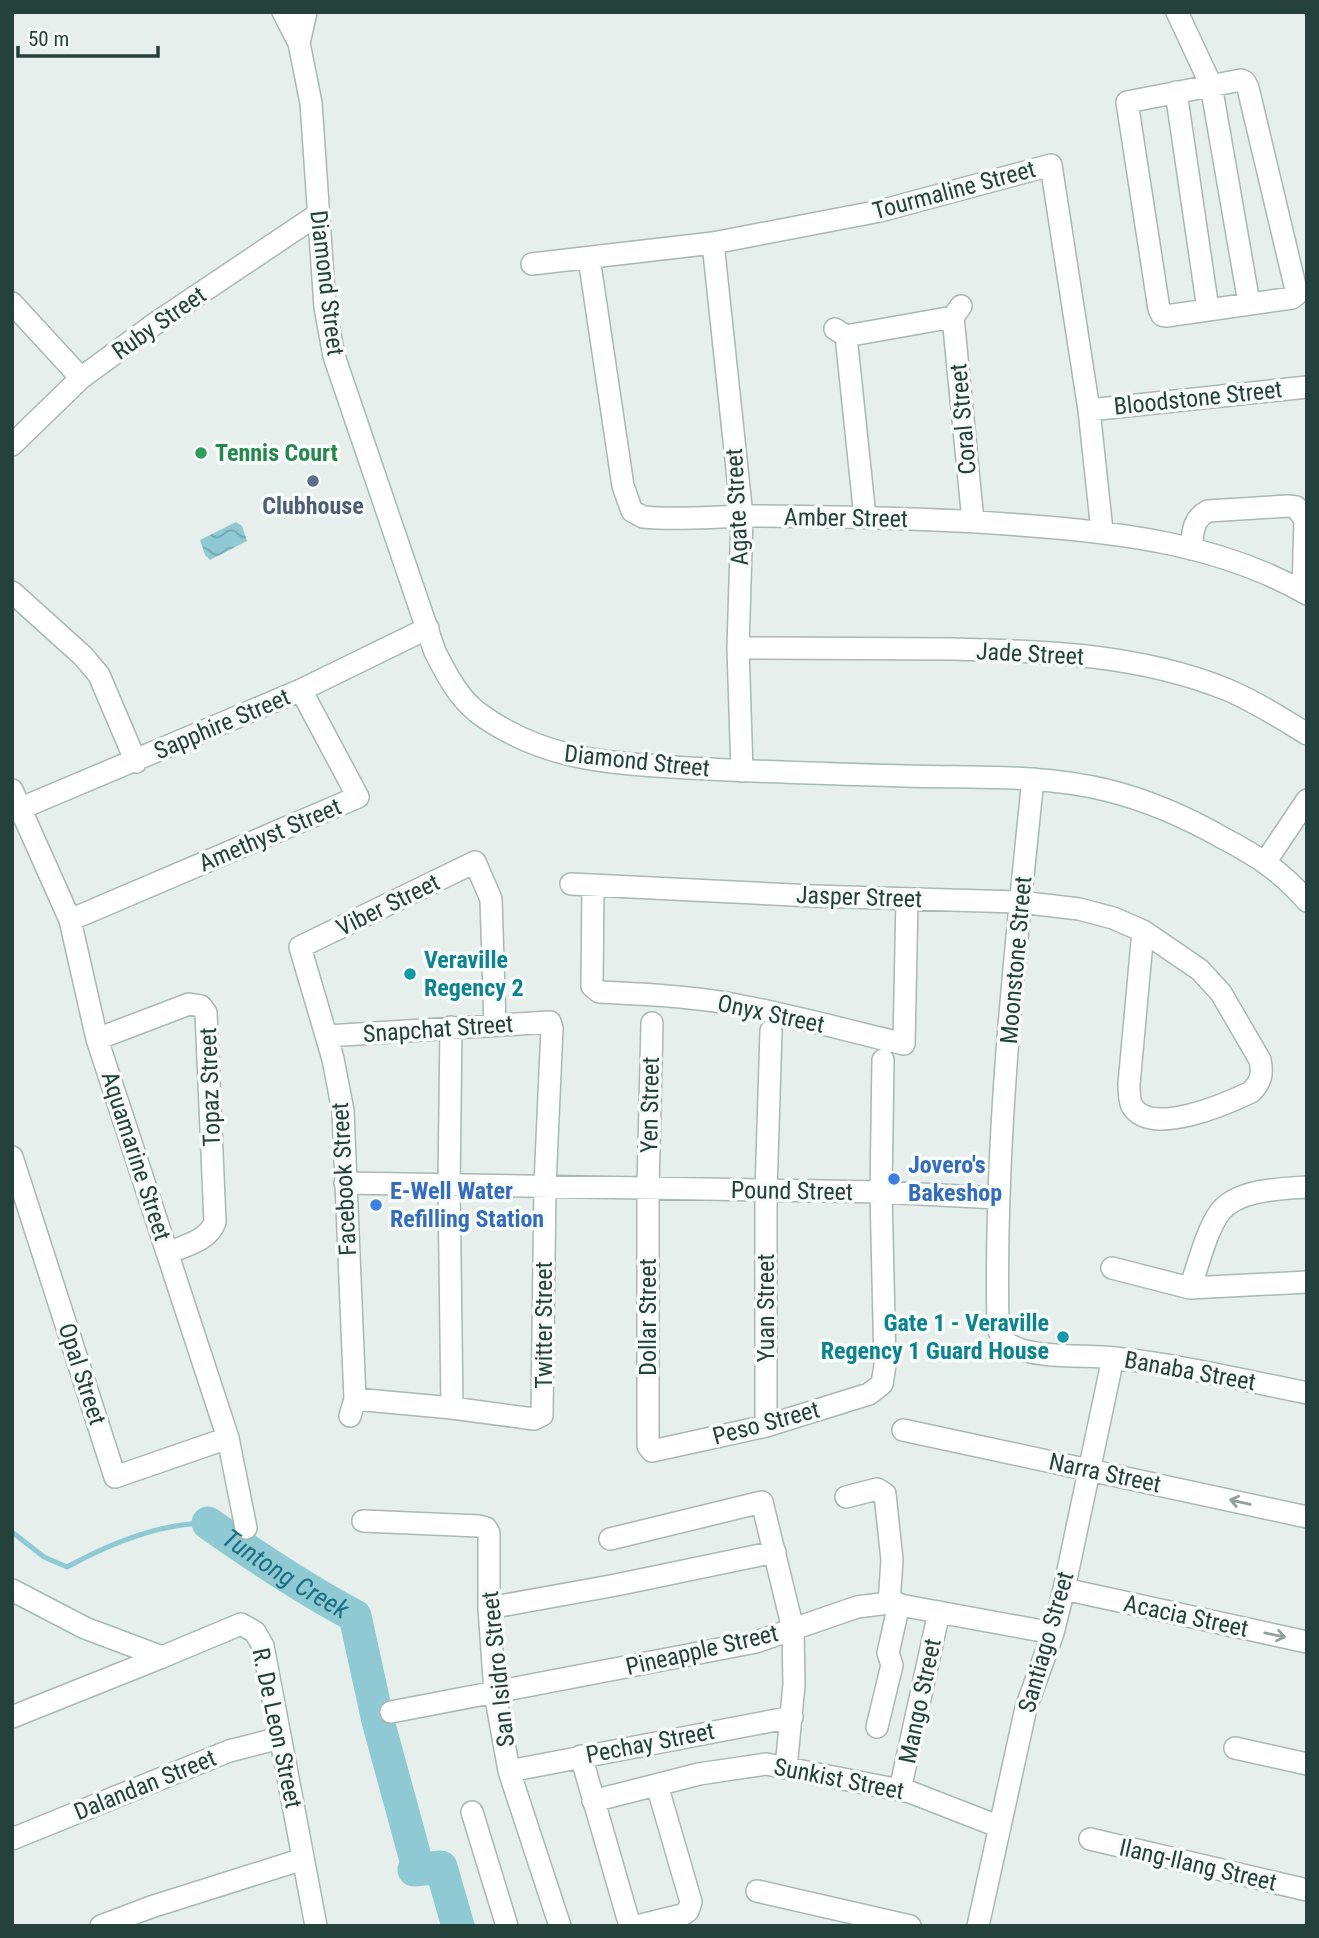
<svg xmlns="http://www.w3.org/2000/svg" width="1319" height="1938" font-family="'Roboto Condensed',sans-serif">
  <style>
    .water { fill: url(#water-waves) }
    .lines { fill: none; stroke-linecap: round; stroke-linejoin: round }
    .stream { stroke: #8ec9d4; stroke-width: 5 }
    .river { stroke: #8ec9d4; stroke-width: 33 }
    .street-casing { stroke: #a8b8b2; stroke-width: 24 }
    .secondary-casing { stroke: #a4bbb3; stroke-width: 24 }
    .street { stroke: #fff; stroke-width: 21 }
    .secondary { stroke: #fff; stroke-width: 21 }
    .oneway { stroke: #92a09c }
    .leisure-dot { fill: #2e9e5b; stroke: #f7fbf9; stroke-width: 2.5 }
    .service-dot { fill: #5c6f8a; stroke: #f7fbf9; stroke-width: 2.5 }
    .culture-dot { fill: #0f9aa8; stroke: #f7fbf9; stroke-width: 2.5 }
    .shop-dot { fill: #3f7fe0; stroke: #f7fbf9; stroke-width: 2.5 }
    .labels { text-anchor: middle; stroke-width: 7; stroke-linejoin: round; paint-order: stroke }
    .street-label { font-size: 24px; fill: #24423a; stroke: #f7fbf9 }
    .leisure-label { font-size: 24px; font-weight: bold; fill: #27864d; stroke: #f7fbf9; text-anchor: start }
    .service-label { font-size: 24px; font-weight: bold; fill: #4e5e75; stroke: #f7fbf9 }
    .culture-label { font-size: 24px; font-weight: bold; fill: #0d838f; stroke: #f7fbf9; text-anchor: start }
    .shop-label { font-size: 24px; font-weight: bold; fill: #366cbe; stroke: #f7fbf9; text-anchor: start }
    .water-label { font-size: 26px; font-style: italic; fill: #1c6f80; stroke: #f7fbf9 }
  </style>
  <defs>
    <pattern id="water-waves" width="16" height="10" patternUnits="userSpaceOnUse" patternTransform="scale(1.75)"><rect width="16" height="10" fill="#8ec9d4"/><path d="M0 5q4-4 8 0t8 0" fill="none" stroke="#74a5ad"/></pattern>
  </defs>
  <rect width="100%" height="100%" fill="#e6efeb"/>
  <path class="water" d="M 236,522 L 242,526 L 247,541 L 210,560 L 205,555 L 200,540 Z"/>
  <g class="lines">
    <path class="stream" d="M 12,1532 L 44,1557 L 67,1567 C 109,1544 159,1523 208,1523"/>
    <path class="river" id="s1" d="M 208,1523 C 256,1557 304,1589 355,1616 L 378,1721 L 417,1864 L 414,1870 L 441,1867 L 458,1926"/>
    <defs>
      <path id="street" d="M 1177,12 L 1211,85 L 1249,303
        M 1241,80 L 1245,82 L 1248,88 L 1297,294 L 1292,298 L 1166,316 L 1162,315 L 1159,309 L 1127,102 Z
        M 1176,92 L 1208,309
        M 713,243 L 742,516 L 738,648 L 742,771
        M 589,258 L 623,486 L 632,511 L 643,517 C 680,521 717,516 755,516 C 843,517 932,518 1020,525 C 1118,532 1220,544 1307,594
        M 532,264 L 713,243 L 880,211 L 1051,165 L 1089,410 L 1102,531
        M 12,303 L 81,378
        M 961,306 L 953,317 L 973,521
        M 835,329 L 846,336 L 865,517
        M 846,336 L 953,317
        M 1089,410 L 1307,387
        M 12,445 L 81,378 L 156,323 L 317,215
        M 1191,549 C 1193,533 1192,519 1208,511 L 1288,506 L 1296,507 L 1305,520 L 1303,592
        M 12,592 L 83,656 L 99,675 L 136,762
        M 738,648 C 809,648 880,648 951,649 C 1044,651 1140,654 1228,690 C 1256,702 1281,718 1307,734
        M 1033,779 C 1014,961 994,1145 998,1328 C 1001,1337 1004,1343 1014,1347 C 1037,1358 1088,1355 1115,1358 C 1180,1365 1243,1380 1307,1393
        M 12,790 L 70,920 L 97,1039 L 228,1438 L 246,1528
        M 12,812 L 301,690 L 428,628
        M 1266,861 L 1307,800
        M 571,884 L 813,896 L 1020,902 L 1079,909 L 1113,918 L 1143,931 L 1200,970 L 1221,993 L 1260,1060 C 1263,1074 1261,1082 1251,1092 C 1226,1104 1151,1137 1132,1106 C 1129,1100 1129,1091 1129,1084 L 1143,931
        M 593,887 L 592,986 L 599,992 C 642,994 685,996 727,1003 C 787,1014 845,1030 904,1044 L 907,899
        M 70,920 L 358,797 L 301,690
        M 652,1023 L 648,1188 L 648,1446 L 652,1451 L 766,1426 L 869,1394 L 882,1384 L 885,1365 L 881,1192 L 883,1060
        M 451,1027 L 449,1185 L 452,1408
        M 327,1036 L 550,1022 L 552,1028 L 545,1185 L 542,1415 L 534,1419 L 452,1408 L 355,1399
        M 97,1039 L 189,1004 L 201,1006 L 206,1013 L 215,1222 C 208,1241 186,1245 168,1253
        M 12,1157 L 115,1477 L 228,1438
        M 345,1183 L 881,1192 L 998,1198
        M 1112,1268 L 1190,1288 L 1307,1282
        M 1190,1288 C 1198,1266 1206,1231 1220,1212 C 1238,1189 1280,1189 1307,1187
        M 350,1416 L 355,1399 L 343,1111 L 333,1059 L 300,947 L 475,862 L 491,899 L 495,1025
        M 766,1426 L 766,1191 L 771,1031
        M 903,1430 L 1307,1517
        M 846,1497 L 877,1489 L 885,1494 L 892,1560 L 889,1603
        M 363,1521 L 479,1526 L 486,1528 L 489,1533 L 489,1608 L 495,1693 L 509,1771 L 560,1926
        M 610,1539 L 762,1502 L 793,1629 L 794,1685 L 786,1768
        M 1064,1589 L 1307,1642
        M 489,1608 L 616,1585 L 775,1552
        M 391,1712 L 756,1642 L 857,1607 L 889,1603 L 1053,1633
        M 12,1717 L 162,1657
        M 877,1727 L 892,1665 L 888,1653 L 899,1604
        M 1235,1748 L 1307,1764
        M 581,1756 L 630,1926
        M 509,1771 L 792,1717
        M 900,1790 L 939,1612
        M 593,1801 L 699,1774 L 766,1764 L 910,1792 L 1000,1827
        M 472,1812 L 507,1926
        M 12,1839 L 229,1751 L 280,1738
        M 1090,1839 L 1307,1890
        M 757,1891 L 910,1926
        M 101,1926 L 151,1907 L 303,1859
        M 637,1926 L 682,1915 L 688,1911 L 691,1902 L 657,1785
        M 978,1926 L 1026,1708 L 1053,1633 L 1064,1589 L 1113,1358"/>
      <path id="secondary" d="M 283,12 L 299,43 L 311,103 L 325,307 L 334,356 L 435,652 C 446,673 457,696 477,712 C 543,761 610,763 688,768 C 761,772 833,774 905,776 C 971,778 1041,774 1106,790 C 1147,800 1186,817 1223,838 C 1257,856 1281,871 1307,901
        M 299,43 L 306,12
        M 12,1590 L 85,1628 L 162,1657 L 241,1624 L 255,1632 L 263,1646 L 316,1926"/>
    </defs>
    <use href="#street" class="street-casing"/>
    <use href="#secondary" class="secondary-casing"/>
    <use href="#street" class="street"/>
    <use href="#secondary" class="secondary"/>
  </g>
  <defs><path id="oneway-shaft" d="M-6 0H5M1.5-3L5.5 0L1.5 3" fill="none" stroke-width="1.6" stroke-linecap="round" stroke-linejoin="round" transform="scale(1.75)"/></defs>
  <g class="oneway">
    <use href="#oneway-shaft" transform="translate(1240 1502) rotate(-167)"/>
    <use href="#oneway-shaft" transform="translate(1275 1635) rotate(12)"/>
  </g>
  <circle class="leisure-dot" cx="201" cy="453" r="7"/>
  <circle class="service-dot" cx="313" cy="481" r="7"/>
  <g class="culture-dot">
    <circle cx="410" cy="974" r="7"/>
    <circle cx="1063" cy="1337" r="7"/>
  </g>
  <g class="shop-dot">
    <circle cx="894" cy="1179" r="7"/>
    <circle cx="376" cy="1205" r="7"/>
  </g>
  <g class="labels">
    <g class="street-label">
      <text transform="translate(954 190) rotate(-15)" y="8">Tourmaline Street</text>
      <text transform="translate(327 283) rotate(83)" y="8">Diamond Street</text>
      <text transform="translate(159 323) rotate(-35)" y="8">Ruby Street</text>
      <text transform="translate(1198 398) rotate(-6)" y="8">Bloodstone Street</text>
      <text transform="translate(963 419) rotate(-95)" y="8">Coral Street</text>
      <text transform="translate(737 507) rotate(-93)" y="8">Agate Street</text>
      <text transform="translate(846 518) rotate(1)" y="8">Amber Street</text>
      <text transform="translate(1030 654) rotate(3)" y="8">Jade Street</text>
      <text transform="translate(222 724) rotate(-23)" y="8">Sapphire Street</text>
      <text transform="translate(637 761) rotate(6)" y="8">Diamond Street</text>
      <text transform="translate(270 835) rotate(-23)" y="8">Amethyst Street</text>
      <text transform="translate(859 897) rotate(2)" y="8">Jasper Street</text>
      <text transform="translate(388 905) rotate(-26)" y="8">Viber Street</text>
      <text transform="translate(1016 960) rotate(-85)" y="8">Moonstone Street</text>
      <text transform="translate(771 1014) rotate(12)" y="8">Onyx Street</text>
      <text transform="translate(438 1029) rotate(-4)" y="8">Snapchat Street</text>
      <text transform="translate(210 1087) rotate(-92)" y="8">Topaz Street</text>
      <text transform="translate(650 1105) rotate(-89)" y="8">Yen Street</text>
      <text transform="translate(136 1156) rotate(72)" y="8">Aquamarine Street</text>
      <text transform="translate(344 1179) rotate(-93)" y="8">Facebook Street</text>
      <text transform="translate(792 1191) rotate(1)" y="8">Pound Street</text>
      <text transform="translate(766 1308) rotate(-90)" y="8">Yuan Street</text>
      <text transform="translate(648 1317) rotate(-90)" y="8">Dollar Street</text>
      <text transform="translate(544 1325) rotate(-90)" y="8">Twitter Street</text>
      <text transform="translate(1190 1371) rotate(10)" y="8">Banaba Street</text>
      <text transform="translate(82 1374) rotate(72)" y="8">Opal Street</text>
      <text transform="translate(766 1423) rotate(-15)" y="8">Peso Street</text>
      <text transform="translate(1105 1473) rotate(12)" y="8">Narra Street</text>
      <text transform="translate(1186 1616) rotate(12)" y="8">Acacia Street</text>
      <text transform="translate(1046 1642) rotate(-74)" y="8">Santiago Street</text>
      <text transform="translate(702 1650) rotate(-13)" y="8">Pineapple Street</text>
      <text transform="translate(498 1669) rotate(-96)" y="8">San Isidro Street</text>
      <text transform="translate(920 1701) rotate(-78)" y="8">Mango Street</text>
      <text transform="translate(277 1728) rotate(78)" y="8">R. De Leon Street</text>
      <text transform="translate(650 1743) rotate(-11)" y="8">Pechay Street</text>
      <text transform="translate(839 1779) rotate(11)" y="8">Sunkist Street</text>
      <text transform="translate(145 1785) rotate(-22)" y="8">Dalandan Street</text>
      <text transform="translate(1198 1865) rotate(13)" y="8">Ilang-Ilang Street</text>
    </g>
    <g class="leisure-label">
      <text x="215" y="461">Tennis Court</text>
    </g>
    <g class="service-label">
      <text x="313" y="514">Clubhouse</text>
    </g>
    <g class="culture-label">
      <text x="424" y="968">Veraville<tspan x="424" dy="28">Regency 2</tspan></text>
      <text x="1049" y="1331" text-anchor="end">Gate 1 - Veraville<tspan x="1049" dy="28">Regency 1 Guard House</tspan></text>
    </g>
    <g class="shop-label">
      <text x="908" y="1173">Jovero's<tspan x="908" dy="28">Bakeshop</tspan></text>
      <text x="390" y="1199">E-Well Water<tspan x="390" dy="28">Refilling Station</tspan></text>
    </g>
    <g class="water-label">
      <text dy="9" stroke="none"><textPath href="#s1" startOffset="93">Tuntong Creek</textPath></text>
    </g>
  </g>
  <rect width="1319" height="1938" fill="none" stroke="#24423a" stroke-width="28"/>
  <path d="M18 46v10h140v-10" fill="none" stroke="#24423a" stroke-width="3.5"/>
  <text x="28" y="46" font-size="21" fill="#24423a" stroke="#f7fbf9" stroke-width="5" paint-order="stroke">50 m</text>
</svg>
